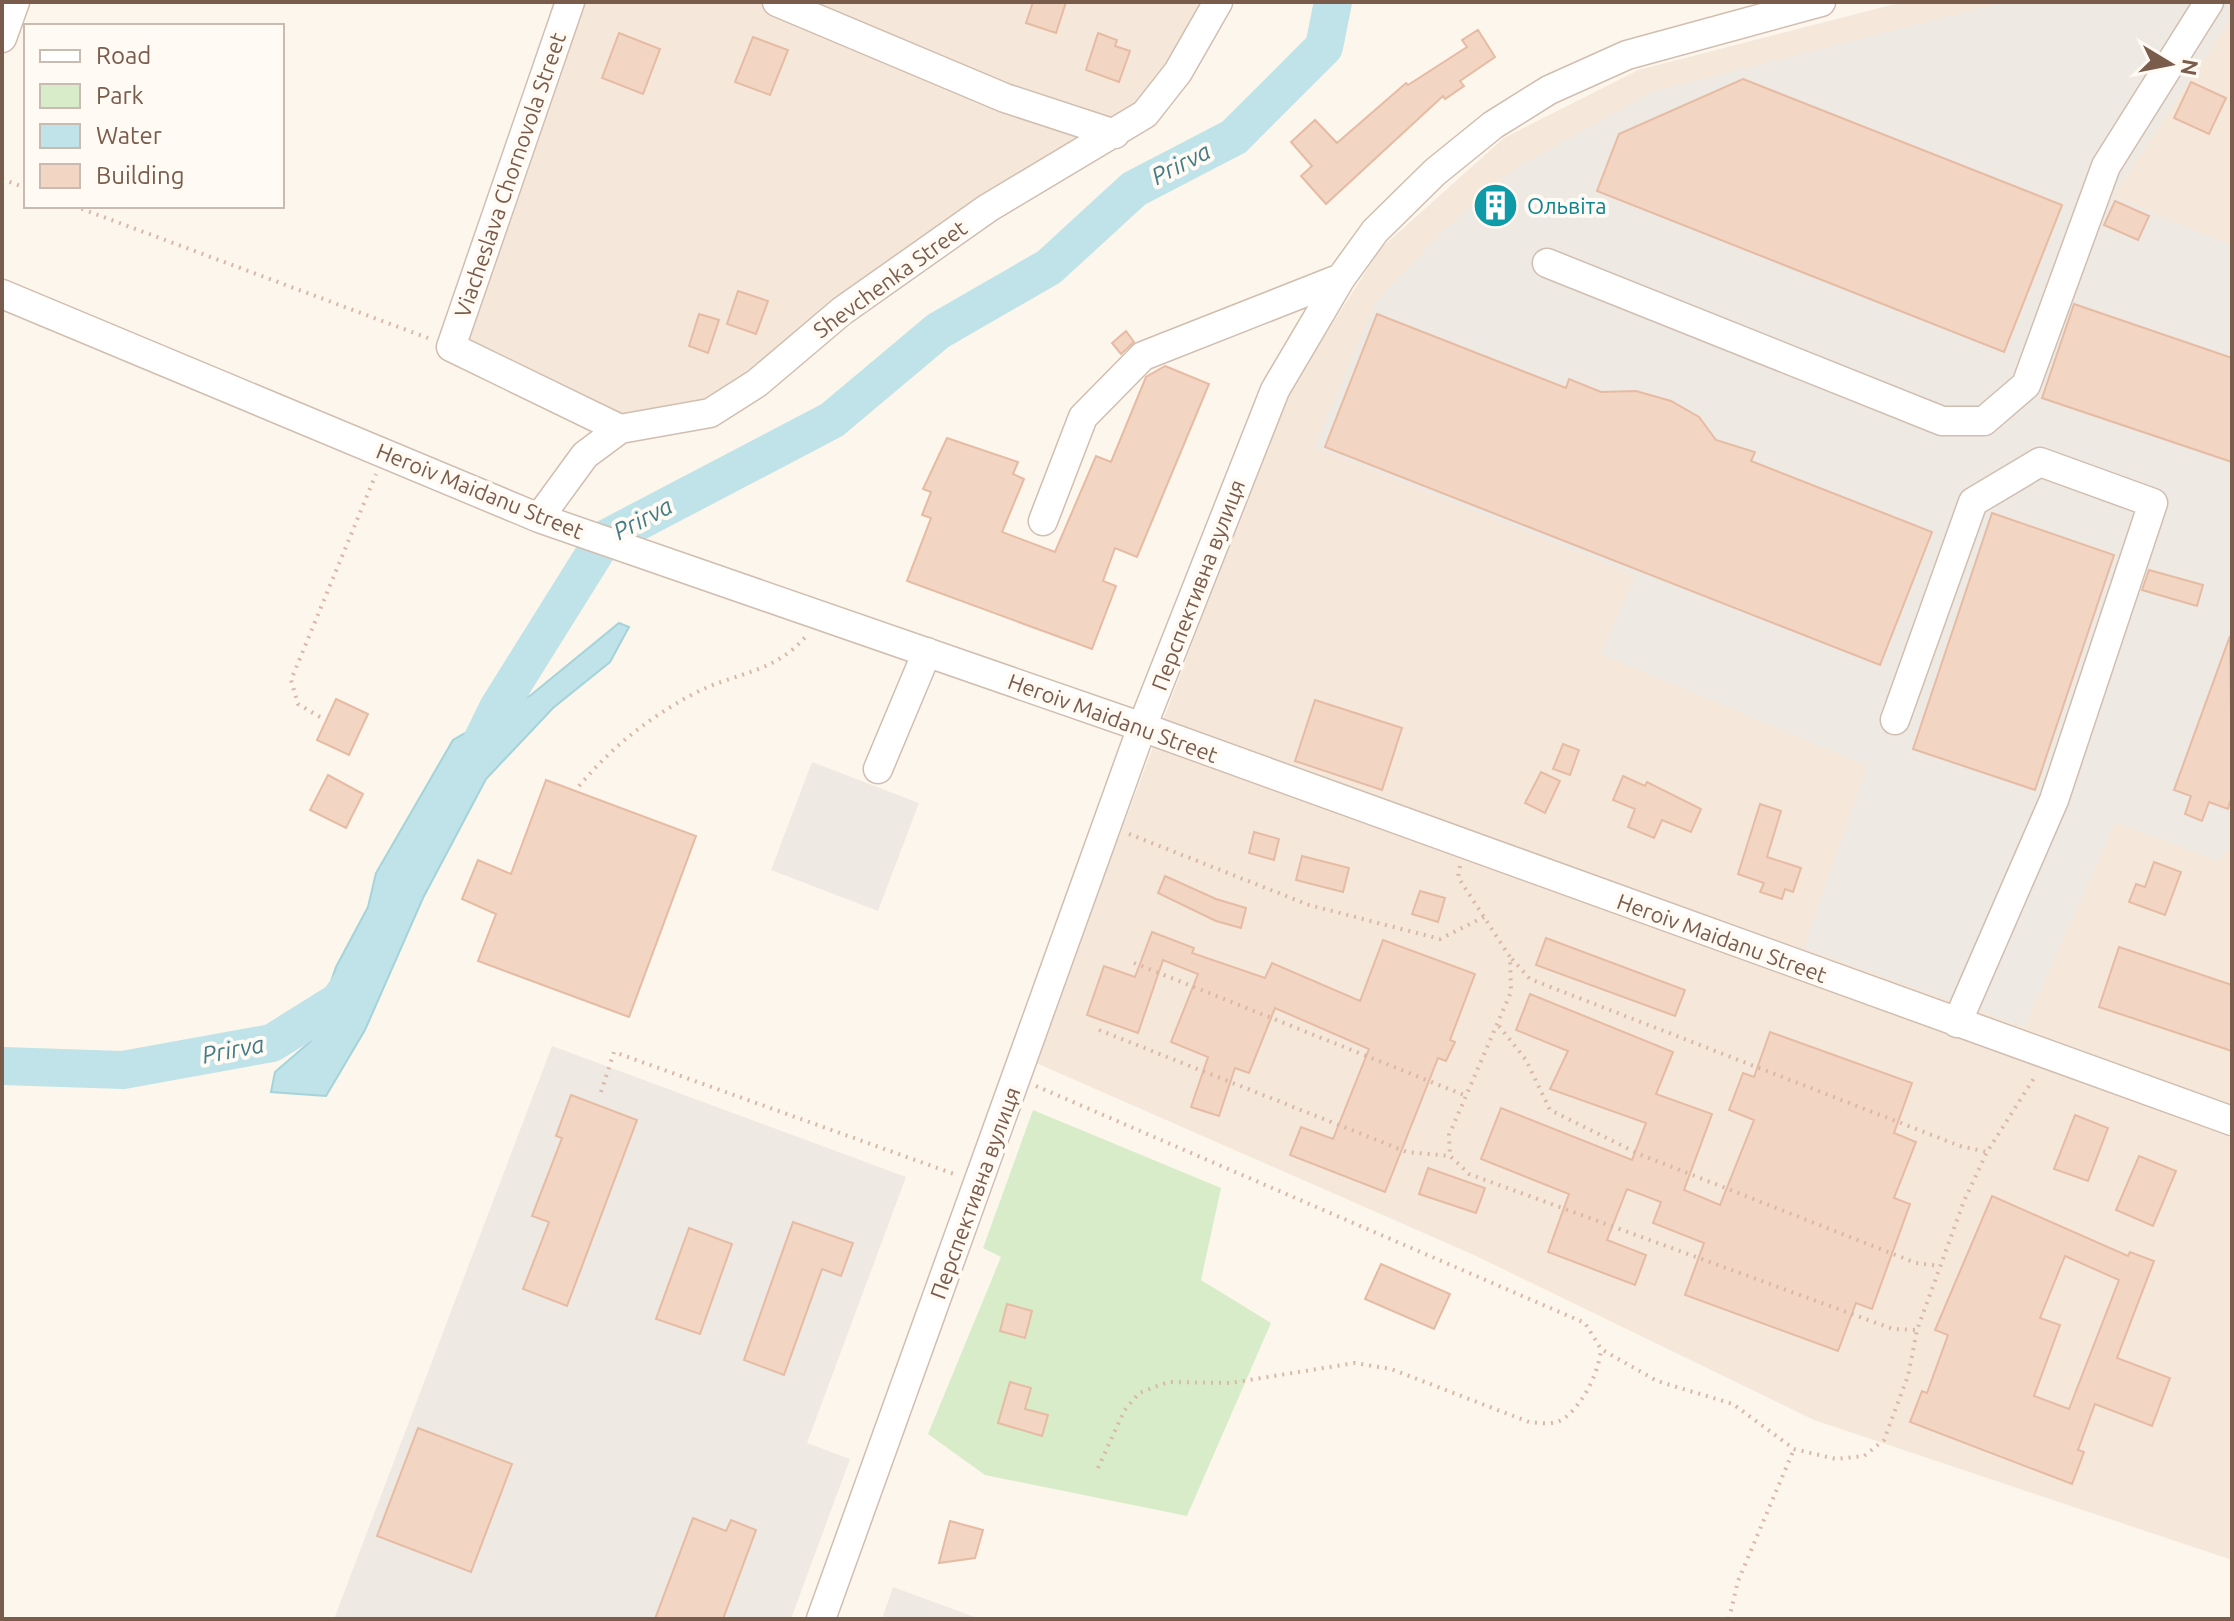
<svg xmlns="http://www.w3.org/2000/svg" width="2234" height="1621" font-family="Ubuntu,sans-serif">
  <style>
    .residential { fill: #f5e8da }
    .industrial { fill: #efe9e4 }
    .green { fill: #d8ecc9 }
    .water { fill: #bfe3e8; stroke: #a5d3da; stroke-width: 2 }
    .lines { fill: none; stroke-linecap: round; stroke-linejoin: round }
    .river { stroke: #bfe3e8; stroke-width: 38 }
    .building { fill: #f3d5c3; stroke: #e6bba3; stroke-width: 2; fill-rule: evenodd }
    .minor-casing { stroke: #d1beb0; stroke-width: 31 }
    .path { stroke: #d9b8a5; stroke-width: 4; stroke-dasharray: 2 6; stroke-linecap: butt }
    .minor { stroke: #fff; stroke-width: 28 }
    .labels { text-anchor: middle; stroke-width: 8; stroke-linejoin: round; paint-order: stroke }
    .street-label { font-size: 22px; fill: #7a5c4d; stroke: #fffaf3 }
    .culture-label { font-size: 22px; fill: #0d838f; stroke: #fffaf3; text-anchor: start }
    .water-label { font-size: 24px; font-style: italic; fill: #437c86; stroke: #fffaf3 }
  </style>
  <rect width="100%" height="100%" fill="#fdf6ec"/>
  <path class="residential" d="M 577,2 L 1205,2 L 1145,105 L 708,404 L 618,420 L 460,343 Z
    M 1903,2 L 2232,2 L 2232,1560 L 1814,1420 L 1474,1255 L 1034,1062 L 1285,397 L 1381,248 L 1504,138 L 1638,70 Z"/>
  <path class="industrial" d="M 2005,2 L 2232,2 L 2232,17 L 2113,196 L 2232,246 L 2232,847 L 2217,860 L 2115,823 L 2024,1027 L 1804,948 L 1867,766 L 1601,654 L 1635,575 L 1314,447 L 1376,302 L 1443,230 L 1516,168 L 1651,92 Z
    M 812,762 L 919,803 L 878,911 L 771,870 Z
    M 552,1046 L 906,1177 L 807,1443 L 850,1459 L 791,1619 L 334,1619 Z
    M 893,1587 L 980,1619 L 882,1619 Z"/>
  <path class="green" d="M 1033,1110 L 1221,1188 L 1201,1280 L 1271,1323 L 1187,1516 L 985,1475 L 928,1434 L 1001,1257 L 983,1248 Z"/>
  <path class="water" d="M 619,623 L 629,627 L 610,662 L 553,708 L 486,779 L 423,898 L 365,1030 L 326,1096 L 271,1092 L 275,1072 L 311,1041 L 336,967 L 368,907 L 376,873 L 453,740 L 531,695 Z"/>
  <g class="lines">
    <path class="river" d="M 472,761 L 498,708 L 603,540 L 832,420 L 938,331 L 1049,267 L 1134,189 L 1234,137 L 1324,47 L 1333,2
      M 2,1066 L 123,1070 L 272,1043 L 339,1001 L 356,977"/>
  </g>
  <path class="building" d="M 1033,2 L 1066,2 L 1056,33 L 1026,23 Z
    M 1478,30 L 1495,57 L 1460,81 L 1464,86 L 1445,99 L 1443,96 L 1326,204 L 1301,176 L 1312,166 L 1291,142 L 1315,120 L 1337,143 L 1406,83 L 1408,85 L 1467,47 L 1462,40 Z
    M 619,33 L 660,49 L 643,94 L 602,78 Z
    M 1098,33 L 1117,40 L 1115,46 L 1130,51 L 1119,82 L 1086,70 Z
    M 753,37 L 788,50 L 770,95 L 735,82 Z
    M 1743,79 L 2062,205 L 2004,352 L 1597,191 L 1619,134 Z
    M 2191,82 L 2226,98 L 2209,134 L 2174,118 Z
    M 1499,190 L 1511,202 L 1492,222 L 1480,210 Z
    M 2115,201 L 2149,216 L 2138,240 L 2104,225 Z
    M 738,291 L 768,301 L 756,334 L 727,324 Z
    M 2074,304 L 2232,358 L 2232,462 L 2042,398 Z
    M 699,314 L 719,320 L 708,353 L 689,346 Z
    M 1377,314 L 1566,388 L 1569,379 L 1601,392 L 1636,391 L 1671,401 L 1699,417 L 1716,440 L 1755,452 L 1751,461 L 1932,532 L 1880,665 L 1325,447 Z
    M 1126,331 L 1134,342 L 1121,354 L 1112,343 Z
    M 1165,366 L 1209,384 L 1137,557 L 1115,548 L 1103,581 L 1116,586 L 1092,649 L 907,581 L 931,518 L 922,515 L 931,492 L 923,489 L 947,438 L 1018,462 L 1013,474 L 1024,479 L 1002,532 L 1055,552 L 1096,456 L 1111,462 L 1146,377 Z
    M 1992,513 L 2114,555 L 2035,790 L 1913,749 Z
    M 2149,570 L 2203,585 L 2197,606 L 2142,590 Z
    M 2230,636 L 2232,796 L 2228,809 L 2209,802 L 2202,821 L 2185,814 L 2191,796 L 2174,790 Z
    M 336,699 L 368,714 L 349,755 L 317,740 Z
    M 1315,700 L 1402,728 L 1382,790 L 1295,761 Z
    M 1563,744 L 1579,750 L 1570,775 L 1553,769 Z
    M 1541,772 L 1560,781 L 1545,813 L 1525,803 Z
    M 328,775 L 363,794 L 346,828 L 310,810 Z
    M 1623,776 L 1645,786 L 1647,782 L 1701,809 L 1691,832 L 1662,820 L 1654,838 L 1628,827 L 1635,809 L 1613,800 Z
    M 546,780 L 696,836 L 629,1017 L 478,961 L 496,914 L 462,899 L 478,860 L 511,874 Z
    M 1760,804 L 1781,811 L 1767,857 L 1801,868 L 1793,892 L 1785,889 L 1782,899 L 1760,892 L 1764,883 L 1738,874 Z
    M 1254,832 L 1279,839 L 1274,860 L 1249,853 Z
    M 1302,856 L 1349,868 L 1343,892 L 1296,880 Z
    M 2154,862 L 2181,872 L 2165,915 L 2129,902 L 2136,884 L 2145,887 Z
    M 1165,876 L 1216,899 L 1246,908 L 1241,928 L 1216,921 L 1158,893 Z
    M 1420,891 L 1445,898 L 1438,922 L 1412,914 Z
    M 1152,932 L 1194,948 L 1192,953 L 1265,978 L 1272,963 L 1360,1001 L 1383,940 L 1475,974 L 1450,1040 L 1455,1042 L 1446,1061 L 1438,1058 L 1385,1192 L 1290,1155 L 1301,1127 L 1333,1139 L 1369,1049 L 1275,1008 L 1249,1073 L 1235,1068 L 1219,1116 L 1191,1107 L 1208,1057 L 1171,1042 L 1198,974 L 1163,960 L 1138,1033 L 1087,1015 L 1104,966 L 1135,977 Z
    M 1546,938 L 1685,990 L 1675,1016 L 1536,965 Z
    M 2119,947 L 2232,985 L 2232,1051 L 2099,1007 Z
    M 1530,994 L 1673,1052 L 1656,1094 L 1712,1114 L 1684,1190 L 1720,1205 L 1754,1120 L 1729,1110 L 1743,1073 L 1754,1077 L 1770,1032 L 1912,1083 L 1894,1133 L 1916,1142 L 1894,1198 L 1910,1204 L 1872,1309 L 1856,1303 L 1838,1351 L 1685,1295 L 1704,1243 L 1653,1223 L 1661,1202 L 1627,1189 L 1607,1240 L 1646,1255 L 1635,1285 L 1548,1252 L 1569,1194 L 1481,1159 L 1501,1108 L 1632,1160 L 1646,1123 L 1550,1089 L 1568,1051 L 1516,1030 Z
    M 571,1095 L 637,1120 L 567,1306 L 523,1289 L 549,1222 L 532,1216 L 562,1138 L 556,1136 Z
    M 2075,1115 L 2108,1128 L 2088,1181 L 2054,1169 Z
    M 2139,1156 L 2176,1171 L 2153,1226 L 2116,1210 Z
    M 1428,1168 L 1485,1188 L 1476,1213 L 1419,1194 Z
    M 1992,1196 L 2128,1256 L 2130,1252 L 2154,1261 L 2117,1358 L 2170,1378 L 2152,1426 L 2095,1404 L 2078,1450 L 2084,1452 L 2072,1484 L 1910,1422 L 1922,1391 L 1927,1393 L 1948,1335 L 1935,1330 ZM 2065,1256 L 2119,1280 L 2069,1409 L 2034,1396 L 2060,1325 L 2040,1318 Z
    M 793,1222 L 853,1243 L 841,1276 L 822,1269 L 784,1375 L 744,1360 Z
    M 689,1228 L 732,1244 L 700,1334 L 656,1319 Z
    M 1381,1264 L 1450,1294 L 1434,1329 L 1365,1299 Z
    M 1007,1304 L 1032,1311 L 1025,1338 L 1000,1331 Z
    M 1010,1382 L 1031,1388 L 1025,1409 L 1048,1415 L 1042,1436 L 998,1423 Z
    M 418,1428 L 512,1464 L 471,1572 L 377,1536 Z
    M 693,1518 L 726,1531 L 731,1520 L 756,1530 L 723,1619 L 655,1619 Z
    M 950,1521 L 983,1530 L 975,1558 L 939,1563 Z"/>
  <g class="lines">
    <defs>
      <path id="minor" d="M 570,2 L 451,347 L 620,429
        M 777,2 L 1005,98 L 1115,134
        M 2,38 L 15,2
        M 1547,263 L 1942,421 L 1984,421 L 2026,385 L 2106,166 L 2209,2
        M 2,294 L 539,518 L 1142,727 L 2232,1121
        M 539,518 L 585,455 L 620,429 L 710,413 L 757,383 L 842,311 L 988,208 L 1145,114 L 1178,72 L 1218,2
        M 1043,521 L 1083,417 L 1143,356 L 1341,278
        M 1895,720 L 1973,502 L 2040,462 L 2153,503 L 2054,800 L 1957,1023
        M 878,769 L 927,652
        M 821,1619 L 1142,727 L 1275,390 L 1341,278 L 1375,231 L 1435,172 L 1493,125 L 1549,90 L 1627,55 L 1821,2"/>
    </defs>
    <use href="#minor" class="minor-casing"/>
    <path class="path" d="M 2,179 L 26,188
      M 74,206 L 428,338
      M 320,717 L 298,704 L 291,680 L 376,474
      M 579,786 C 613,746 647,719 693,694 C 735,672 774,674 806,636
      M 1129,834 L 1309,905 L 1440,939 L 1484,917
      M 1460,866 L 1458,877 L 1510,957 L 1511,992 L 1449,1135 L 1450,1156 L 1469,1174 L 1893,1329 L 1916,1330
      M 1512,959 L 1530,979 L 1960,1146 L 1987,1152
      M 1134,963 L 1464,1095
      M 1499,1026 L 1526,1060 L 1550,1110 L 1639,1154 L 1916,1263 L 1940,1266
      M 1099,1030 L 1407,1152 L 1450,1156
      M 1036,1086 L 1585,1323 L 1601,1349 L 1657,1381 L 1733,1404 L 1794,1449 L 1836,1459 L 1864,1456 L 1884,1440 L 1908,1376 L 1917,1330 L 1964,1201 L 1987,1152 L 2036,1075
      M 601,1092 L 614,1052 L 957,1175
      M 1098,1468 L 1124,1411 L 1139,1393 L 1168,1382 L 1230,1383 L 1355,1363 L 1391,1369 L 1529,1422 C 1541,1423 1555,1426 1566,1417 C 1584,1402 1599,1372 1601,1349
      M 1729,1619 L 1738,1581 L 1794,1449"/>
    <use href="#minor" class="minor"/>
  </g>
  <defs>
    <symbol id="building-disc" viewBox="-11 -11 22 22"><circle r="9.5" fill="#0f9aa8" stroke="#fffaf3"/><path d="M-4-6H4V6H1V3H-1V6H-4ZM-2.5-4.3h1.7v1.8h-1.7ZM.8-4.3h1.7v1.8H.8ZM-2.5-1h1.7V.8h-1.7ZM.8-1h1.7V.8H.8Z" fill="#fff"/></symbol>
  </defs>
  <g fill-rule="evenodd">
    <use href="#building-disc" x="1470" y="180" width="51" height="51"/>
  </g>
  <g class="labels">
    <g class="street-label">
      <text transform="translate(510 175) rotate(-71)" y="8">Viacheslava Chornovola Street</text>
      <text transform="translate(890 279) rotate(-36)" y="8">Shevchenka Street</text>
      <text transform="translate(480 491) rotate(22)" y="8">Heroiv Maidanu Street</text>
      <text transform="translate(1198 585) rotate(-69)" y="8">Перспективна вулиця</text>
      <text transform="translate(1113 718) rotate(20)" y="8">Heroiv Maidanu Street</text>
      <text transform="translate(1722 938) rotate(20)" y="8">Heroiv Maidanu Street</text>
      <text transform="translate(975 1193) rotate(-70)" y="8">Перспективна вулиця</text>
    </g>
    <g class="culture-label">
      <text x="1527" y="214">Ольвіта</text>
    </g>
    <g class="water-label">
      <text transform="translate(1181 164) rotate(-27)" y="8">Prirva</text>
      <text transform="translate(643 519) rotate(-28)" y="8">Prirva</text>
      <text transform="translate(233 1050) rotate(-11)" y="8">Prirva</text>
    </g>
  </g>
  <rect width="2234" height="1621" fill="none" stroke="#7a5c4d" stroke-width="8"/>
  <rect x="24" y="24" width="260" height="184" fill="#fffaf3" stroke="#cabbb1" stroke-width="2"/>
  <rect x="40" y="50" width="40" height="12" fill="#ffffff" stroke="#cabbb1" stroke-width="2"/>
  <text x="96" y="64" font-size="24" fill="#7a5c4d">Road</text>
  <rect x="40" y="84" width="40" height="24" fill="#d8ecc9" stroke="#cabbb1" stroke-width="2"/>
  <text x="96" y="104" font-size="24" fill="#7a5c4d">Park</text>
  <rect x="40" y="124" width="40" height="24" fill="#bfe3e8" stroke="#cabbb1" stroke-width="2"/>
  <text x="96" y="144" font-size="24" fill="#7a5c4d">Water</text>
  <rect x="40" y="164" width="40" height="24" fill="#f3d5c3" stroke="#cabbb1" stroke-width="2"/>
  <text x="96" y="184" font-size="24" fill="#7a5c4d">Building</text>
  <g transform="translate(2170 64) rotate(100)" stroke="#fffaf3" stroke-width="6" paint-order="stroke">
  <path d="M0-6L14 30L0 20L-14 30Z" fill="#7a5c4d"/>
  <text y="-12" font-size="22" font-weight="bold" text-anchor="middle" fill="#7a5c4d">N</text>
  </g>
</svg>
